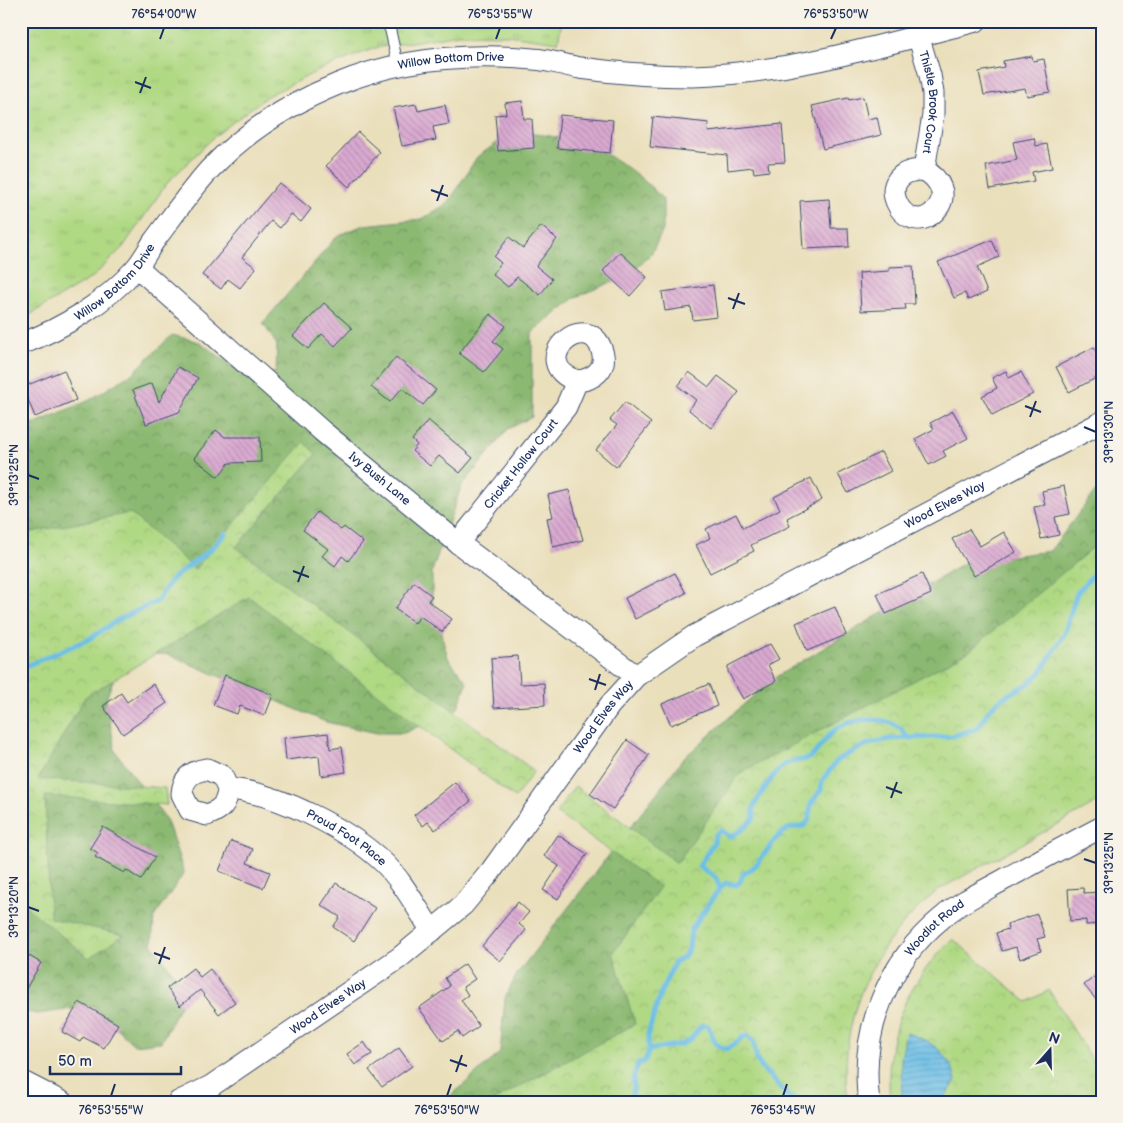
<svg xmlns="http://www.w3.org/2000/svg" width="1123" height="1123" font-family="'Balsamiq Sans',sans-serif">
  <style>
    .grass { fill: url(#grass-tufts); stroke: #668471 }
    .forest { fill: url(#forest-crowns); stroke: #547468 }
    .park { fill: url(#park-crowns); stroke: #668471 }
    .water { fill: url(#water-rules); stroke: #4376a2 }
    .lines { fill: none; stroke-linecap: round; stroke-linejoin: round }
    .stream { stroke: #6bbee7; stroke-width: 5 }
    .building { fill: url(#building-back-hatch) }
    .service-casing { stroke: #3a496c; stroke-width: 12 }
    .minor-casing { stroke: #3a496c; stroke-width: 23 }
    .service { stroke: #fff; stroke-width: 10 }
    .minor { stroke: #fff; stroke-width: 21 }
    .ticks { fill: none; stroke: #1b2f5e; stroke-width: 2 }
    .labels { text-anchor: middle; stroke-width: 5; stroke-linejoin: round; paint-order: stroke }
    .street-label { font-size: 12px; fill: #1b2f5e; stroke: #f7f3e8 }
    .neatline { fill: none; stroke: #1b2f5e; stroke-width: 2 }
    .ticks-label { font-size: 12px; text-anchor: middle; fill: #1b2f5e }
  </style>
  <defs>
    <pattern id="grass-tufts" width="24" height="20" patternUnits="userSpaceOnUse" patternTransform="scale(1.25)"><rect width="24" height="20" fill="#b0d984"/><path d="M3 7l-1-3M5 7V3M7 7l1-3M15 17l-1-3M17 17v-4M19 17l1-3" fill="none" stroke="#97bb74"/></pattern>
    <pattern id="forest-crowns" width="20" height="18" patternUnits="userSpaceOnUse" patternTransform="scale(1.25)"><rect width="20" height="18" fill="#8cb972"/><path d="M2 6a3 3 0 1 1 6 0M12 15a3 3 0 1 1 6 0" fill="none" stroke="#729761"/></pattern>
    <pattern id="park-crowns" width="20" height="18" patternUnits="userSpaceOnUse" patternTransform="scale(1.25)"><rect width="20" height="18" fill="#b0d984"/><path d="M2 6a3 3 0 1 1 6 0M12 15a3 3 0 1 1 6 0" fill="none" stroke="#97bb74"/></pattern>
    <pattern id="water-rules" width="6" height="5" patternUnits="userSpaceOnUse" patternTransform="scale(1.25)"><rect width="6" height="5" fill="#6bbee7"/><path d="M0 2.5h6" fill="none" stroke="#579bbe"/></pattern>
    <pattern id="building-back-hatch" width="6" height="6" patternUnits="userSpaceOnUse" patternTransform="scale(1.25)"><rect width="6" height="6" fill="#dbaad2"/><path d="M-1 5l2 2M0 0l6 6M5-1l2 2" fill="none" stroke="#b18bae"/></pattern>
  </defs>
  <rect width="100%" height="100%" fill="#f7f3e8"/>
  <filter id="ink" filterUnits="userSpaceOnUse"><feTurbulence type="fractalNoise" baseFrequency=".02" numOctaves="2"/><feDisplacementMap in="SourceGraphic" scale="10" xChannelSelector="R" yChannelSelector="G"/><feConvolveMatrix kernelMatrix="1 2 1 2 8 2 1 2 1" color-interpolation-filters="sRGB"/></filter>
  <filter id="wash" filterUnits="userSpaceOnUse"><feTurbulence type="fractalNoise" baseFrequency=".0096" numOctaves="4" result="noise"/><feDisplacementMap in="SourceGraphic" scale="20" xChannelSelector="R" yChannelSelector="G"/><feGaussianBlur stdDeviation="1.12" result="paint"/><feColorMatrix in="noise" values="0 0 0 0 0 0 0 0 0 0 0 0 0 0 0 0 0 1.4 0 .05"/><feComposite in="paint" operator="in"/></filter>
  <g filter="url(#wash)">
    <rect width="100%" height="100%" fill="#eadfbb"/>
    <path class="grass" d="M 21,21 L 562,21 L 558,42 L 508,35 L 459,34 L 375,48 L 324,68 L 267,96 L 215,136 L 167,183 L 123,247 L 93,277 L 21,320 Z"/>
    <path class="forest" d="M 534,134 C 588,139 626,160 663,199 L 663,230 L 651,254 L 628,275 L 576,297 L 532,333 L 532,417 L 508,429 L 461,487 L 432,571 L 432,600 L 448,658 L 467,682 L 458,708 L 404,733 L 377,733 L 326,722 L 167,654 L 138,655 L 117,670 L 106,699 L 115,751 L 167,821 L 184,873 L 154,917 L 152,944 L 187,992 L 161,1042 L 134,1045 L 93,1006 L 37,1014 L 21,1011 L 21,418 L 33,424 L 88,401 L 133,373 L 172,335 L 199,342 L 249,378 L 276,372 L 277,345 L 263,323 L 337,236 L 364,225 L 422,219 L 448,203 L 477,157 L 504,138 Z
      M 1102,483 L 1102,788 L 894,899 L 814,1102 L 444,1102 L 500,1053 L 505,998 L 517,974 L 683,759 L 771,680 L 966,562 L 1050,551 Z"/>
    <path class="park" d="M 304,442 L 316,454 L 236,547 L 534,771 L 515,798 L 249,597 L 85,697 L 38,779 L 165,788 L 167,805 L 45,796 L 50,918 L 124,935 L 89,958 L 21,903 L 21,534 L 130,513 L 195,569 Z
      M 1102,540 L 1102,800 L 940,889 C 874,940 837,1017 848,1102 L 491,1102 L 635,1024 L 613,953 L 660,887 L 556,813 L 575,786 L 677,863 L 740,773 L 968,652 Z
      M 953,939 L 1027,1002 L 1049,990 L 1095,1065 L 1102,1067 L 1102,1102 L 890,1102 C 884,1035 904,985 953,939 Z"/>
    <path class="water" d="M 906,1033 C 931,1040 951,1054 956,1081 L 941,1102 L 902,1102 L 901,1059 Z"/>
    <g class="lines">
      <path class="stream" d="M 21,668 L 89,639 L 118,620 L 157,601 L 173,578 L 210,550 L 226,533
        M 720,888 L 716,878 L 699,866 L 714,842 L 715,835 L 721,830 L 730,837 C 737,833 751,824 754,817 C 754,814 753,812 753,809 C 755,802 772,777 778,770 C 790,757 801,764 812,756 C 820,749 825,737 835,730 C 855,716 894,714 907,737
        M 649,1050 L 683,1044 L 691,1039 L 702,1025 L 708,1026 C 714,1037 712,1045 726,1049 C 735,1046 739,1037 748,1035 L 754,1043 L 757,1060 L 762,1068 L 791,1099 L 802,1102
        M 630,1102 L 634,1087 L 633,1079 L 638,1064 L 645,1061 L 649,1050 L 648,1034 L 661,992 L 675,962 L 684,957 L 689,948 L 691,930 L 720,888 L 726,883 L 736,885 L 740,882 L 743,874 C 763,866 769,839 788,829 C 793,826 799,828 804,826 L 809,820 L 811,804 L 821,790 L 822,781 L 837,761 L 850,753 L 868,744 L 890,739 L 953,736 L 978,728 L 988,711 L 1002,698 L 1028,684 L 1040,673 L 1064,635 L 1077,593 L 1102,564"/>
    </g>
    <g id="blocks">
      <path class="building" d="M 1032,56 L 1033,61 L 1044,59 L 1050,92 L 1027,96 L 1025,88 L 984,95 L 979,72 L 1004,67 L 1003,61 Z
        M 863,97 L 868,119 L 877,117 L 881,135 L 823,149 L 812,106 L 848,98 L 849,100 Z
        M 522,101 L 524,119 L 532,119 L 534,148 L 498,151 L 495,115 L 506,114 L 505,103 Z
        M 416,104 L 418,111 L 445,105 L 449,124 L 433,127 L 436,140 L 402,146 L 393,108 Z
        M 560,115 L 613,120 L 610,153 L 557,148 Z
        M 653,117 L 709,123 L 708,132 L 782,124 L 785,162 L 768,163 L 769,171 L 754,173 L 753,167 L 728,170 L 727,155 L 650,147 Z
        M 358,132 L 380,152 L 349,187 L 326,166 Z
        M 1034,138 L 1036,146 L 1047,144 L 1052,168 L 1032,172 L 1034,181 L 990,189 L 986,166 L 1017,160 L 1013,142 Z
        M 279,183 L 311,209 L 301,222 L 291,214 L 280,228 L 271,221 L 242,257 L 256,268 L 240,288 L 228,279 L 221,289 L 202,275 Z
        M 829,199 L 831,228 L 848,228 L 849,247 L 803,249 L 800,201 Z
        M 541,226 L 557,239 L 536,266 L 552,279 L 540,295 L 517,277 L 508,287 L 492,274 L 501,263 L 494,257 L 509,237 L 523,248 Z
        M 992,240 L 999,257 L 977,267 L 987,292 L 968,300 L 965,293 L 954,298 L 938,262 Z
        M 620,252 L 647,277 L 630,296 L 603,271 Z
        M 913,266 L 915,304 L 905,304 L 906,309 L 861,311 L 859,273 L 889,271 L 889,267 Z
        M 713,285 L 717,317 L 693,320 L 691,307 L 665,311 L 662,292 Z
        M 324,303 L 352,328 L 335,346 L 322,334 L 308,349 L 293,336 Z
        M 490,314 L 506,326 L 493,341 L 503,349 L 484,372 L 459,353 Z
        M 1094,347 L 1102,363 L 1102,375 L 1069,392 L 1056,367 Z
        M 396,357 L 436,390 L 423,405 L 402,388 L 390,402 L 371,387 Z
        M 178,367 L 198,378 L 179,412 L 146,424 L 133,390 L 152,383 L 159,402 Z
        M 64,370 L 76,400 L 35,417 L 23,387 Z
        M 1006,371 L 1009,378 L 1021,372 L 1033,394 L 992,415 L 982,396 L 997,388 L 992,378 Z
        M 689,372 L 709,387 L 718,376 L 739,392 L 711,428 L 689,410 L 696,400 L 678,386 Z
        M 625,402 L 651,423 L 616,467 L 596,450 L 617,425 L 610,420 Z
        M 953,411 L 968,438 L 943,451 L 946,456 L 929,465 L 915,439 L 934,429 L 930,423 Z
        M 428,420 L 473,458 L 460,473 L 439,456 L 430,466 L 412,451 L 417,445 L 412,440 Z
        M 216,430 L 225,437 L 260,437 L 261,462 L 229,463 L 218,477 L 194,458 Z
        M 881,452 L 891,471 L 848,493 L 838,474 Z
        M 811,478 L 822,500 L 787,518 L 790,526 L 751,545 L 754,551 L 710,573 L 696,545 L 710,538 L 706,529 L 736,514 L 743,528 L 780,509 L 774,497 Z
        M 1064,486 L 1070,514 L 1055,517 L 1059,535 L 1041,539 L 1034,507 L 1045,505 L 1042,491 Z
        M 569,490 L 583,540 L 553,547 L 547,518 L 553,517 L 548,495 Z
        M 317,512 L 341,530 L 344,527 L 363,542 L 348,561 L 342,556 L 335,566 L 322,556 L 328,549 L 303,530 Z
        M 969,529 L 980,546 L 1004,532 L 1016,552 L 974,576 L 952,539 Z
        M 675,573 L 686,593 L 635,619 L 625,598 Z
        M 922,574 L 931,594 L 886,614 L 877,594 Z
        M 414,582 L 432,596 L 428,601 L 452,619 L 442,632 L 420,616 L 415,623 L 395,609 Z
        M 835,607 L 846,635 L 807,651 L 796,623 Z
        M 770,644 L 779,659 L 768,665 L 776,681 L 743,699 L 728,672 L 728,666 Z
        M 518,656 L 520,684 L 544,683 L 545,705 L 494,708 L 491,658 Z
        M 225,675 L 273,695 L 265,716 L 240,706 L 237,714 L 213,705 Z
        M 153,684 L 167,703 L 123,734 L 103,706 L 121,693 L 127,702 Z
        M 709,684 L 717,706 L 671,725 L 662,704 Z
        M 328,733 L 330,749 L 342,747 L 346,772 L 321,776 L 319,756 L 286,760 L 284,738 Z
        M 627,740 L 649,755 L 613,809 L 590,794 Z
        M 455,782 L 471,801 L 435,830 L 428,822 L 423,826 L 414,815 Z
        M 103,827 L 155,857 L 141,880 L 126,870 L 124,873 L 95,857 L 98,853 L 90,848 Z
        M 558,835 L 587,854 L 558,899 L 543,890 L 559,866 L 544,856 Z
        M 231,841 L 253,849 L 247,863 L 270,872 L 263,888 L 219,871 Z
        M 336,883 L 375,908 L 354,941 L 333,927 L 340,917 L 321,905 Z
        M 1083,888 L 1084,893 L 1102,892 L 1102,924 L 1086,925 L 1086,920 L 1070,921 L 1068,889 Z
        M 518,902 L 529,912 L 519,924 L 526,930 L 500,961 L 482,946 Z
        M 1037,914 L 1045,937 L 1037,939 L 1041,951 L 1020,959 L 1016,947 L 1002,951 L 996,933 L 1008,929 L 1007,924 Z
        M 21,951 L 41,963 L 21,997 Z
        M 465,964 L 475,979 L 463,987 L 468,995 L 461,1000 L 479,1026 L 462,1038 L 458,1031 L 443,1041 L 419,1008 L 450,986 L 445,978 Z
        M 193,968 L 200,977 L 210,969 L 235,1002 L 219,1014 L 200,990 L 180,1006 L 167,988 Z
        M 1102,971 L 1102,1007 L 1084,985 Z
        M 79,1002 L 118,1024 L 104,1048 L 83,1037 L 80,1042 L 62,1032 Z
        M 364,1042 L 372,1054 L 355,1065 L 347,1054 Z
        M 399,1048 L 412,1066 L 382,1087 L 369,1070 Z"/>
    </g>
  </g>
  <g filter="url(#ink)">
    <use href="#blocks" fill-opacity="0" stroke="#3a496c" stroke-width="1"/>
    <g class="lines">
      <defs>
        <path id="service" d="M 384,21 L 390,29 L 398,65"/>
        <g id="minor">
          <path id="s1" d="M 918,35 L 930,75 L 933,93 L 933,115 L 924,170 C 867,169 904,243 935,211 C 950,196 939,178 924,170"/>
          <path id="s2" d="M 137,267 L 322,431 L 458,543 L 636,676"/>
          <path id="s3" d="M 21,344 C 64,328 106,302 136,268 C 143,260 148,250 154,241 C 172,217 190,191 210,169 C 246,131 291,103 338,84 C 400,58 467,53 533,59 C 549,60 564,65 580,68 C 617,73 655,76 692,76 C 788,74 884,44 976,21"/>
          <path id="s4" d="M 458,543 L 566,407 L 577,381 C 593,380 608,369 602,351 C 589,306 523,361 577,381"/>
          <path id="s5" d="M 228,789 C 227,804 221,810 207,815 L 190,810 L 182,794 C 183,778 192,771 207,769 L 222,776 L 228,789 C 276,792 348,829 383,862 C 403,881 417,909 432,931"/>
          <path d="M 21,1081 L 62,1102"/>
          <path id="s6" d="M 178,1102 L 211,1086 L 399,958 L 463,905 L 491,871 L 610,705 L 636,676 L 694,636 L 1102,422"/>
          <path id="s7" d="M 869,1102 C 859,1031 888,962 943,917 C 961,901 984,891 1005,879 C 1037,862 1069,844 1102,827"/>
        </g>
      </defs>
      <use href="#service" class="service-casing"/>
      <use href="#minor" class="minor-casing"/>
      <use href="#service" class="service"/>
      <use href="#minor" class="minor"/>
    </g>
  </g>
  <path class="ticks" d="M 160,39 L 164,28M 496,39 L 500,28M 831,39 L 836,28M 135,82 L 151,88M 140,93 L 146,77M 431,190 L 448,196M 437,201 L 443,185M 728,298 L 745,304M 733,309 L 739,293M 1025,406 L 1041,412M 1030,417 L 1036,401M 1084,427 L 1096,432M 28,475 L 39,479M 293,571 L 309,577M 298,582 L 304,566M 589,679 L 606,685M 595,690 L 600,674M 886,787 L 902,793M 891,798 L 897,782M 1084,859 L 1096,863M 28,907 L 39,911M 154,953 L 170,959M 159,964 L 165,947M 450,1060 L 467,1066M 456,1072 L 462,1055M 111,1096 L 115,1084M 447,1096 L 451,1084M 783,1096 L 787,1084"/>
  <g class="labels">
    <g class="street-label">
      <text dy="4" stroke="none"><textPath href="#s3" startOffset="534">Willow Bottom Drive</textPath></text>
      <text dy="4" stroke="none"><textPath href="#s1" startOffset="69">Thistle Brook Court</textPath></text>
      <text dy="4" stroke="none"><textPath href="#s3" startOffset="114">Willow Bottom Drive</textPath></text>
      <text dy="4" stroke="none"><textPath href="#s4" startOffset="101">Cricket Hollow Court</textPath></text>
      <text dy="4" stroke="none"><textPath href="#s2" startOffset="322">Ivy Bush Lane</textPath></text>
      <text dy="4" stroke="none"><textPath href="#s6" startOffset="988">Wood Elves Way</textPath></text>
      <text dy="4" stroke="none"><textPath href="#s6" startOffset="582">Wood Elves Way</textPath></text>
      <text dy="4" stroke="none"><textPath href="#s5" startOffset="271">Proud Foot Place</textPath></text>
      <text dy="4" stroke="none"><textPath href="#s7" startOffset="195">Woodlot Road</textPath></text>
      <text dy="4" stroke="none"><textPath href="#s6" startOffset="178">Wood Elves Way</textPath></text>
    </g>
  </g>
  <rect width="1123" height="1123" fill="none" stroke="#f7f3e8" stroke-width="55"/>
  <g transform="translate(1050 1050) rotate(20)" stroke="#f7f3e8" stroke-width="4" paint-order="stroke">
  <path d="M0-4L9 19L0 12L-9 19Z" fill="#1b2f5e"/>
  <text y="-8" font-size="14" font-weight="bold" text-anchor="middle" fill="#1b2f5e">N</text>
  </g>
  <path d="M50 1066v8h131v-8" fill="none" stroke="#1b2f5e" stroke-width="2.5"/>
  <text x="58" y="1066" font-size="15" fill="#1b2f5e" stroke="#f7f3e8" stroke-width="4" paint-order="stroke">50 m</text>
  <rect x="28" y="28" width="1068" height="1068" class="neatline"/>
  <g class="ticks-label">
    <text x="164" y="18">76°54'00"W</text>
    <text x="500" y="18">76°53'55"W</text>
    <text x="836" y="18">76°53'50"W</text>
    <text transform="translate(1109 432) rotate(-90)" y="4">39°13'30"N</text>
    <text transform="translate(14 475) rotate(-90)" y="4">39°13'25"N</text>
    <text transform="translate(1109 863) rotate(-90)" y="4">39°13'25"N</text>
    <text transform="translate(14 907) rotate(-90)" y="4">39°13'20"N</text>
    <text x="111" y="1114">76°53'55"W</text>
    <text x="447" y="1114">76°53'50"W</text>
    <text x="783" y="1114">76°53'45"W</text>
  </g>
</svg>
